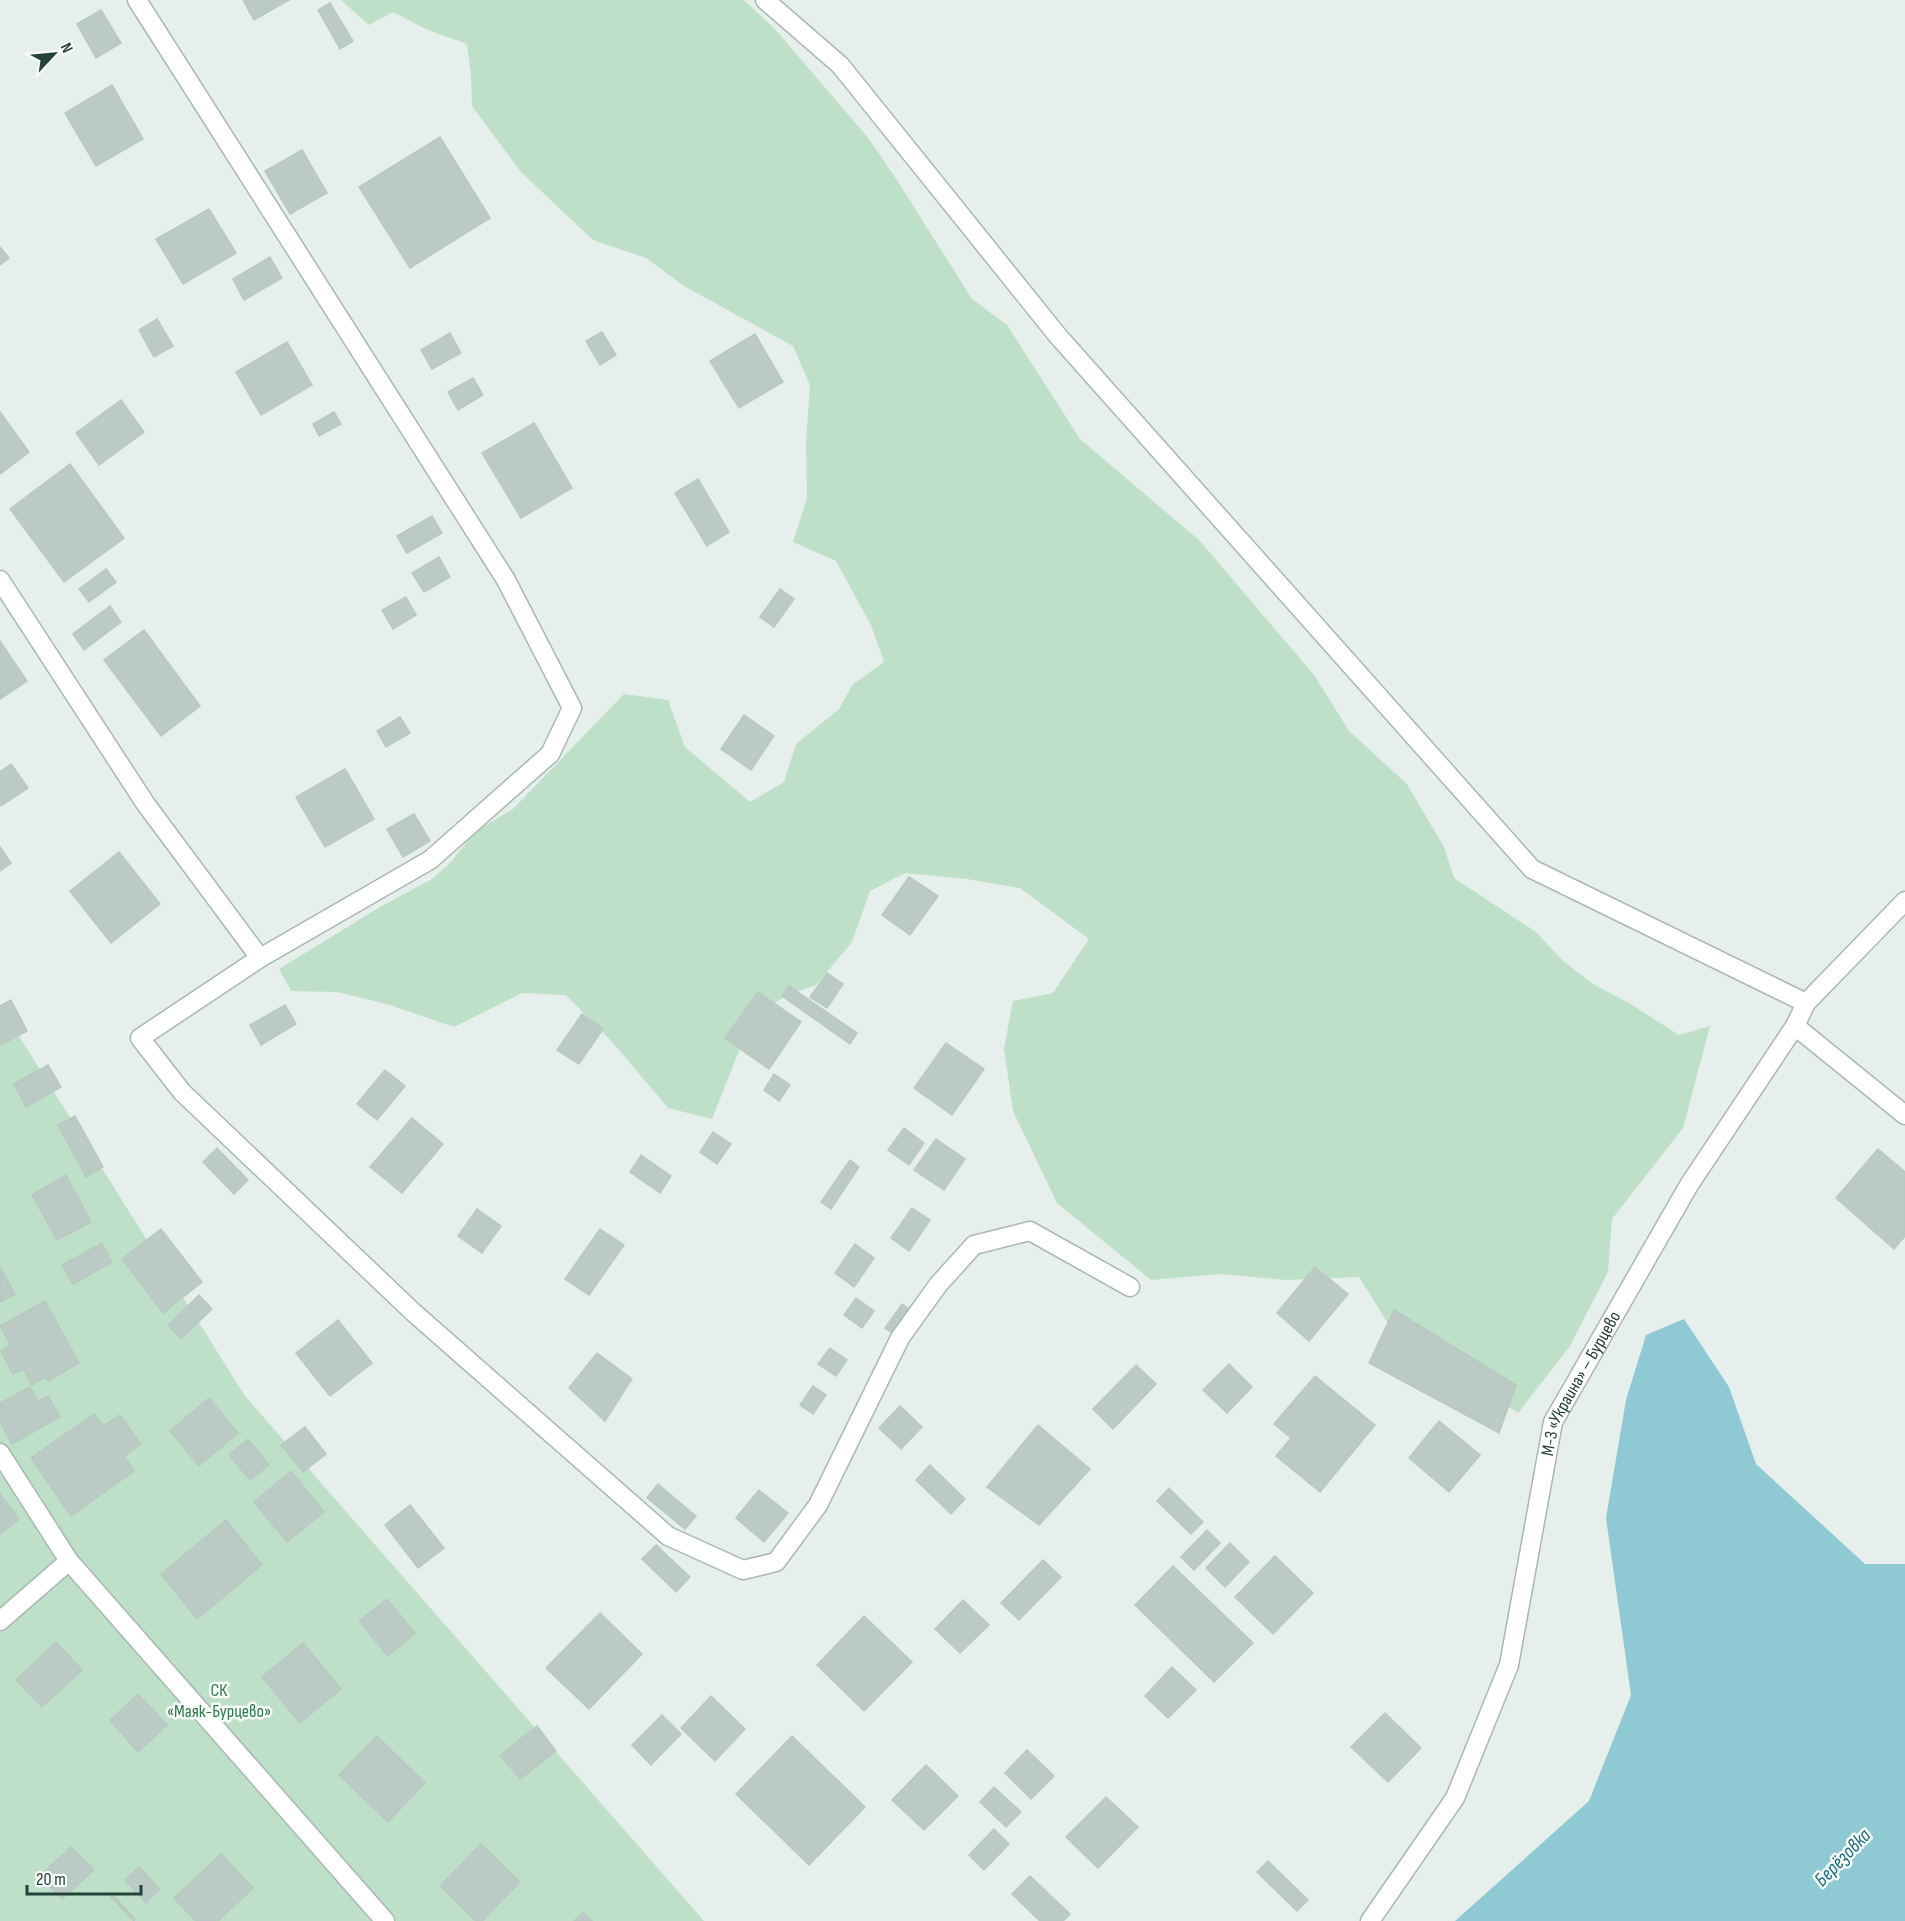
<svg xmlns="http://www.w3.org/2000/svg" width="1905" height="1921" font-family="'Sofia Sans Condensed',sans-serif">
  <style>
    .green { fill: #bfe0c8 }
    .water { fill: #8ec9d4 }
    .building { fill: #bbcac4; stroke: #b8c9c2; stroke-width: 1.5 }
    .lines { fill: none; stroke-linecap: round; stroke-linejoin: round }
    .minor-casing { stroke: #a8b8b2; stroke-width: 21 }
    .minor { stroke: #fff; stroke-width: 18 }
    .labels { text-anchor: middle; stroke-width: 5; stroke-linejoin: round; paint-order: stroke }
    .street-label { font-size: 18px; fill: #24423a; stroke: #f7fbf9 }
    .park-label { font-size: 18px; fill: #2d7a4b; stroke: #f7fbf9 }
    .water-label { font-size: 20px; font-style: italic; fill: #1c6f80; stroke: #f7fbf9 }
  </style>
  <rect width="100%" height="100%" fill="#e6efeb"/>
  <path class="green" d="M 341,0 L 744,0 L 775,29 L 869,139 L 897,180 L 972,299 L 1007,325 L 1080,439 L 1200,541 L 1314,675 L 1349,731 L 1407,784 L 1444,847 L 1454,878 L 1536,932 L 1562,960 L 1593,984 L 1629,1003 L 1679,1035 L 1710,1026 L 1683,1128 L 1612,1219 L 1608,1272 L 1570,1346 L 1518,1413 L 1396,1336 L 1359,1277 L 1286,1280 L 1221,1274 L 1151,1280 L 1057,1203 L 1013,1111 L 1004,1049 L 1013,1001 L 1053,993 L 1089,939 L 1020,888 L 967,879 L 905,873 L 870,891 L 852,942 L 816,985 L 787,995 L 747,1021 L 739,1051 L 712,1119 L 668,1108 L 614,1044 L 566,995 L 522,993 L 454,1027 L 390,1005 L 337,992 L 291,991 L 279,969 L 380,907 L 432,879 L 450,863 L 476,831 L 513,809 L 624,694 L 668,700 L 685,747 L 750,802 L 784,782 L 796,744 L 839,709 L 853,684 L 884,662 L 871,625 L 836,561 L 793,542 L 807,498 L 806,441 L 810,385 L 793,346 L 684,286 L 646,258 L 593,240 L 521,172 L 472,106 L 471,75 L 467,44 L 428,30 L 393,12 L 369,25 Z
    M 0,1006 L 245,1396 L 704,1921 L 0,1921 Z"/>
  <path class="water" d="M 1684,1319 L 1729,1387 L 1756,1464 L 1865,1564 L 1905,1564 L 1905,1921 L 1455,1921 L 1589,1801 L 1631,1695 L 1606,1518 L 1626,1400 L 1646,1335 Z"/>
  <path class="building" d="M 243,0 L 289,0 L 254,20 Z
    M 330,3 L 353,41 L 340,49 L 318,10 Z
    M 101,10 L 121,43 L 96,58 L 77,24 Z
    M 112,85 L 143,139 L 96,166 L 65,113 Z
    M 440,137 L 490,218 L 410,268 L 359,187 Z
    M 302,150 L 327,193 L 290,214 L 265,171 Z
    M 209,209 L 236,253 L 183,284 L 156,239 Z
    M 0,247 L 9,258 L 0,265 Z
    M 270,257 L 282,278 L 244,300 L 233,279 Z
    M 157,319 L 173,346 L 154,357 L 139,330 Z
    M 602,332 L 616,355 L 600,365 L 586,341 Z
    M 450,333 L 461,353 L 432,369 L 421,350 Z
    M 755,334 L 783,382 L 739,408 L 710,361 Z
    M 287,342 L 312,385 L 261,415 L 236,372 Z
    M 473,378 L 483,395 L 458,410 L 448,392 Z
    M 121,400 L 144,432 L 99,465 L 76,433 Z
    M 0,412 L 29,452 L 0,474 Z
    M 334,412 L 341,424 L 319,436 L 313,424 Z
    M 534,423 L 572,488 L 521,518 L 482,453 Z
    M 70,464 L 124,538 L 64,582 L 10,509 Z
    M 698,479 L 729,532 L 707,546 L 675,493 Z
    M 432,516 L 442,533 L 407,553 L 397,536 Z
    M 439,557 L 450,577 L 424,592 L 412,573 Z
    M 106,569 L 116,582 L 89,602 L 79,589 Z
    M 780,589 L 794,599 L 774,627 L 760,617 Z
    M 406,597 L 416,615 L 393,629 L 382,610 Z
    M 110,606 L 121,622 L 84,650 L 73,634 Z
    M 144,630 L 200,706 L 161,736 L 104,660 Z
    M 0,641 L 27,681 L 0,699 Z
    M 744,715 L 774,736 L 751,770 L 721,749 Z
    M 400,717 L 410,733 L 386,747 L 377,731 Z
    M 11,764 L 28,788 L 1,806 L 0,772 Z
    M 345,769 L 374,819 L 325,847 L 296,797 Z
    M 414,814 L 430,841 L 403,857 L 387,829 Z
    M 0,847 L 11,863 L 0,871 Z
    M 119,852 L 160,904 L 111,943 L 70,891 Z
    M 909,877 L 938,896 L 910,935 L 882,915 Z
    M 827,973 L 843,984 L 827,1008 L 810,997 Z
    M 789,986 L 857,1033 L 850,1044 L 782,996 Z
    M 758,992 L 801,1022 L 769,1069 L 725,1038 Z
    M 11,1000 L 27,1031 L 1,1045 L 0,1006 Z
    M 285,1005 L 296,1024 L 261,1045 L 250,1025 Z
    M 582,1014 L 603,1029 L 579,1064 L 557,1050 Z
    M 946,1043 L 984,1069 L 952,1115 L 914,1088 Z
    M 48,1065 L 61,1087 L 26,1107 L 14,1084 Z
    M 385,1070 L 405,1086 L 377,1120 L 357,1104 Z
    M 774,1074 L 790,1085 L 779,1101 L 764,1090 Z
    M 75,1116 L 103,1167 L 86,1177 L 58,1125 Z
    M 412,1118 L 443,1144 L 402,1193 L 370,1167 Z
    M 904,1128 L 924,1143 L 909,1165 L 888,1150 Z
    M 713,1132 L 731,1144 L 717,1164 L 700,1152 Z
    M 936,1139 L 965,1159 L 944,1190 L 914,1170 Z
    M 217,1148 L 248,1180 L 234,1194 L 203,1162 Z
    M 1878,1149 L 1905,1172 L 1905,1236 L 1894,1249 L 1836,1198 Z
    M 641,1155 L 671,1176 L 660,1193 L 630,1172 Z
    M 850,1160 L 859,1167 L 831,1209 L 821,1202 Z
    M 66,1175 L 91,1222 L 57,1240 L 32,1195 Z
    M 912,1208 L 930,1220 L 909,1251 L 891,1238 Z
    M 477,1209 L 501,1226 L 482,1253 L 458,1236 Z
    M 161,1229 L 202,1282 L 163,1313 L 122,1259 Z
    M 600,1229 L 624,1245 L 589,1295 L 565,1279 Z
    M 102,1243 L 112,1262 L 73,1284 L 62,1265 Z
    M 855,1244 L 874,1258 L 854,1287 L 835,1273 Z
    M 0,1267 L 15,1294 L 0,1302 Z
    M 1315,1267 L 1348,1294 L 1309,1341 L 1277,1313 Z
    M 199,1295 L 212,1309 L 181,1339 L 168,1325 Z
    M 856,1298 L 874,1311 L 862,1328 L 844,1315 Z
    M 45,1301 L 79,1363 L 48,1381 L 46,1377 L 32,1385 L 23,1369 L 13,1374 L 1,1351 L 11,1345 L 0,1326 Z
    M 902,1304 L 917,1315 L 900,1338 L 885,1328 Z
    M 1394,1310 L 1516,1385 L 1499,1433 L 1369,1363 Z
    M 338,1320 L 372,1363 L 330,1396 L 296,1353 Z
    M 830,1348 L 847,1360 L 836,1376 L 818,1364 Z
    M 597,1353 L 632,1379 L 605,1421 L 569,1388 Z
    M 1229,1364 L 1252,1387 L 1227,1413 L 1203,1390 Z
    M 1136,1365 L 1156,1384 L 1113,1429 L 1093,1409 Z
    M 1315,1376 L 1375,1425 L 1320,1492 L 1276,1456 L 1291,1438 L 1274,1424 Z
    M 813,1386 L 826,1395 L 813,1414 L 800,1405 Z
    M 30,1387 L 38,1401 L 48,1396 L 60,1417 L 12,1444 L 0,1422 L 0,1403 Z
    M 209,1398 L 238,1433 L 199,1466 L 170,1431 Z
    M 900,1406 L 922,1427 L 901,1449 L 879,1428 Z
    M 94,1414 L 103,1426 L 120,1415 L 141,1444 L 124,1456 L 134,1471 L 71,1516 L 31,1458 Z
    M 1439,1421 L 1480,1455 L 1449,1492 L 1409,1458 Z
    M 1038,1425 L 1090,1469 L 1039,1525 L 987,1487 Z
    M 305,1427 L 326,1454 L 303,1472 L 281,1445 Z
    M 248,1439 L 269,1465 L 250,1480 L 229,1455 Z
    M 930,1465 L 965,1499 L 951,1514 L 916,1480 Z
    M 291,1471 L 324,1512 L 287,1542 L 254,1502 Z
    M 658,1484 L 696,1516 L 685,1529 L 647,1498 Z
    M 1169,1488 L 1203,1522 L 1191,1534 L 1157,1501 Z
    M 759,1490 L 788,1513 L 764,1542 L 736,1518 Z
    M 0,1494 L 19,1519 L 0,1534 Z
    M 410,1505 L 444,1548 L 418,1568 L 385,1525 Z
    M 226,1520 L 262,1565 L 197,1619 L 161,1574 Z
    M 1207,1530 L 1220,1543 L 1194,1570 L 1181,1557 Z
    M 1230,1543 L 1249,1562 L 1225,1587 L 1206,1568 Z
    M 656,1545 L 690,1577 L 676,1592 L 642,1559 Z
    M 1275,1556 L 1313,1593 L 1273,1634 L 1235,1597 Z
    M 1043,1560 L 1061,1577 L 1019,1620 L 1001,1603 Z
    M 1173,1566 L 1253,1643 L 1214,1682 L 1135,1605 Z
    M 387,1599 L 415,1633 L 388,1656 L 359,1621 Z
    M 963,1600 L 989,1625 L 960,1653 L 935,1629 Z
    M 600,1613 L 642,1654 L 589,1709 L 546,1668 Z
    M 864,1616 L 912,1662 L 864,1711 L 817,1665 Z
    M 56,1642 L 82,1670 L 42,1707 L 16,1680 Z
    M 303,1643 L 341,1689 L 300,1723 L 262,1677 Z
    M 1172,1667 L 1196,1690 L 1168,1718 L 1145,1696 Z
    M 138,1694 L 167,1725 L 138,1752 L 110,1720 Z
    M 711,1696 L 745,1729 L 715,1761 L 681,1728 Z
    M 1385,1713 L 1421,1748 L 1388,1782 L 1351,1747 Z
    M 662,1715 L 681,1734 L 651,1765 L 632,1745 Z
    M 537,1726 L 556,1751 L 520,1779 L 500,1755 Z
    M 377,1736 L 425,1783 L 388,1822 L 339,1775 Z
    M 792,1736 L 865,1807 L 809,1865 L 736,1794 Z
    M 1027,1750 L 1054,1776 L 1031,1799 L 1005,1773 Z
    M 926,1765 L 958,1796 L 924,1830 L 892,1800 Z
    M 994,1787 L 1021,1812 L 1006,1827 L 980,1802 Z
    M 1106,1797 L 1138,1827 L 1098,1868 L 1066,1837 Z
    M 994,1829 L 1009,1844 L 984,1870 L 969,1855 Z
    M 481,1844 L 520,1882 L 482,1921 L 476,1921 L 440,1886 Z
    M 71,1847 L 94,1870 L 62,1899 L 40,1876 Z
    M 221,1854 L 253,1888 L 218,1921 L 196,1921 L 174,1898 Z
    M 1268,1861 L 1308,1900 L 1297,1911 L 1257,1872 Z
    M 139,1867 L 160,1889 L 146,1903 L 125,1880 Z
    M 1030,1876 L 1070,1914 L 1063,1921 L 1040,1921 L 1012,1894 Z
    M 112,1894 L 135,1919 L 134,1921 L 110,1896 Z
    M 583,1912 L 592,1921 L 574,1921 Z"/>
  <g class="lines">
    <defs>
      <g id="minor">
        <path d="M 765,0 L 840,65 L 1058,336 L 1532,869 L 1806,1003"/>
        <path d="M 0,580 L 145,803 L 260,958 L 430,860 L 550,754 L 572,708 L 506,580 L 137,0"/>
        <path d="M 260,958 L 140,1038 L 182,1092 L 413,1312 L 668,1536 L 743,1570 L 776,1562 L 818,1505 L 900,1338 L 938,1285 L 974,1245 L 1030,1231 L 1130,1287"/>
        <path d="M 1795,1026 L 1905,1115"/>
        <path d="M 0,1453 L 69,1561 L 385,1921"/>
        <path d="M 0,1621 L 69,1561"/>
        <path id="s1" d="M 1370,1921 L 1455,1798 L 1509,1665 L 1553,1422 L 1689,1185 L 1795,1026 L 1806,1003 L 1905,901"/>
      </g>
    </defs>
    <use href="#minor" class="minor-casing"/>
    <use href="#minor" class="minor"/>
  </g>
  <g class="labels">
    <g class="street-label">
      <text dy="6" stroke="none"><textPath href="#s1" startOffset="586">М-3 «Украина» – Бурцево</textPath></text>
    </g>
    <g class="park-label">
      <text x="219" y="1696">СК<tspan x="219" dy="21">«Маяк-Бурцево»</tspan></text>
    </g>
    <g class="water-label">
      <text transform="translate(1842 1857) rotate(-46)" y="7">Берёзовка</text>
    </g>
  </g>
  <g transform="translate(54 54) rotate(64)" stroke="#f7fbf9" stroke-width="4.5" paint-order="stroke">
  <path d="M0-4.5L10 22L0 15L-10 22Z" fill="#24423a"/>
  <text y="-9" font-size="16" font-weight="bold" text-anchor="middle" fill="#24423a">N</text>
  </g>
  <path d="M27 1885v9h114v-9" fill="none" stroke="#24423a" stroke-width="3"/>
  <text x="36" y="1885" font-size="18" fill="#24423a" stroke="#f7fbf9" stroke-width="4.5" paint-order="stroke">20 m</text>
</svg>
